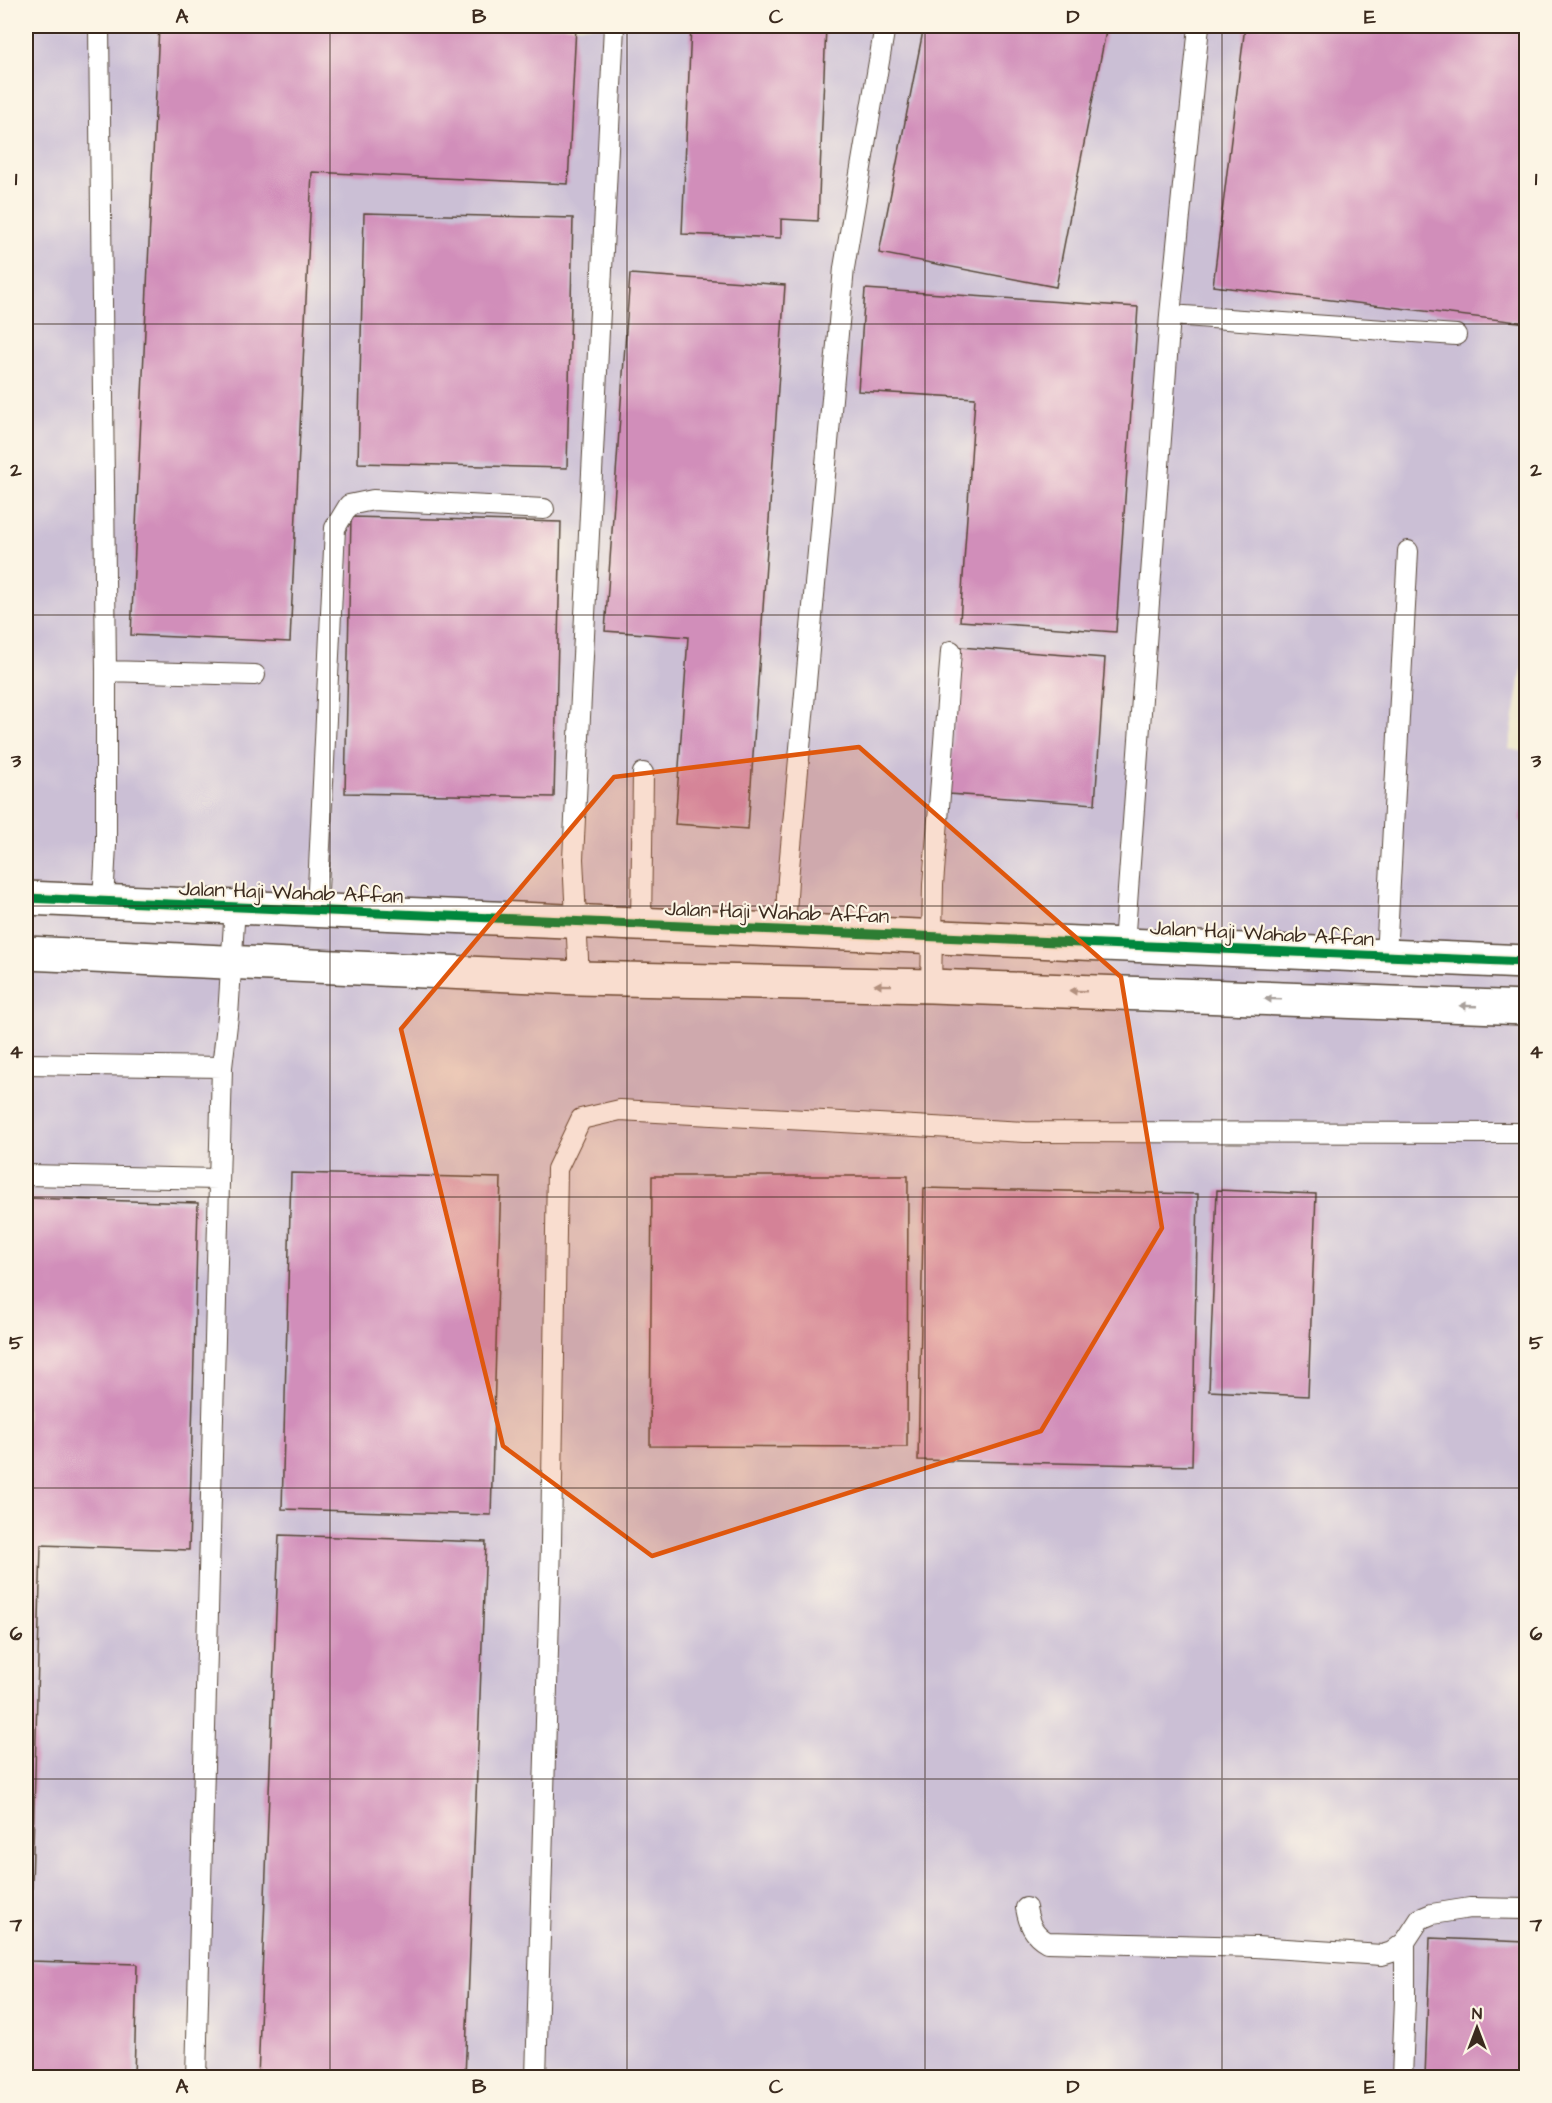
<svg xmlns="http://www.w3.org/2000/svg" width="1552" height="2103" font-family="'Architects Daughter',sans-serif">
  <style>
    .industrial { fill: #cbbfd5 }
    .building { fill: #d18eba }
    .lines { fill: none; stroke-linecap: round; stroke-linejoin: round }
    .lane-casing { stroke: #564638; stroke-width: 22 }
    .secondary-casing { stroke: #564638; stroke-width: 36 }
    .lane { stroke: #fff; stroke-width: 20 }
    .secondary { stroke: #fff; stroke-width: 33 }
    .cycleway-casing { stroke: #fcf5e5; stroke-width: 13 }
    .cycleway { stroke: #00873e; stroke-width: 9 }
    .oneway { fill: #a79f9a }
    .marked { fill: #df570d; fill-opacity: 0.2; stroke: #df570d; stroke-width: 4.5; stroke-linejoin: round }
    .grid { fill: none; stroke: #3b2a1e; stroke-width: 1.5; stroke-opacity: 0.55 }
    .labels { text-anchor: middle; stroke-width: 4.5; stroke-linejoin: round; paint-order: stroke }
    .street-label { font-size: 21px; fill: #3b2a1e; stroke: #fcf5e5 }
    .neatline { fill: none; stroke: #3b2a1e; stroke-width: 2 }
    .grid-label { font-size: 20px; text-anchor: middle; font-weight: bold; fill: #3b2a1e }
  </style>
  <rect width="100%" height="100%" fill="#fcf5e5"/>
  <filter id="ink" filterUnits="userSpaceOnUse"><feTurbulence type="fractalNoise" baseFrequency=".0167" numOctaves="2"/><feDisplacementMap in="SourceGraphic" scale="12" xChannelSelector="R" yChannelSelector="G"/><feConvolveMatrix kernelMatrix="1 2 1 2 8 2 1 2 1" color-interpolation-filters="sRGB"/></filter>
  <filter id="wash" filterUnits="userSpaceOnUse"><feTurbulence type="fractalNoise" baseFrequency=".008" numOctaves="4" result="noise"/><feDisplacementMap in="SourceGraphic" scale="24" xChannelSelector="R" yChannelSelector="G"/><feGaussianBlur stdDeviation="1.35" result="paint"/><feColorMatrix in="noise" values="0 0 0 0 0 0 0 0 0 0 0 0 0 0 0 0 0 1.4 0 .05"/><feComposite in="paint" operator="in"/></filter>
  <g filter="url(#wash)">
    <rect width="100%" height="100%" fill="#eee7ca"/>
    <path class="industrial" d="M 26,26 L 1526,26 L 1526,643 L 1509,749 L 1526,752 L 1526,2077 L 26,2078 Z"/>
    <g id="blocks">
      <path class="building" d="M 159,26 L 576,26 L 568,184 L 312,172 L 290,642 L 131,635 Z
        M 691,26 L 826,26 L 818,221 L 781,219 L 781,238 L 682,234 Z
        M 924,26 L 1107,26 L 1056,287 L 879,253 Z
        M 1245,26 L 1526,26 L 1526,323 L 1213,286 Z
        M 364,213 L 573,218 L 567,468 L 358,463 Z
        M 630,274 L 785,285 L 748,829 L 675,824 L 688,637 L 605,631 Z
        M 865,289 L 1138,307 L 1116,632 L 960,621 L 975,398 L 858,391 Z
        M 351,517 L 561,522 L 554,797 L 345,793 Z
        M 960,647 L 1105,658 L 1095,804 L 949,794 Z
        M 1525,790 L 1526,791 L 1526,822 L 1520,821 Z
        M 291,1173 L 501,1178 L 491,1515 L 282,1509 Z
        M 652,1176 L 908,1176 L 907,1447 L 650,1446 Z
        M 924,1188 L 1198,1194 L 1192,1466 L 918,1460 Z
        M 1217,1190 L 1316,1194 L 1308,1396 L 1209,1391 Z
        M 26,1198 L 198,1203 L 189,1550 L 41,1545 L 30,1961 L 137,1964 L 134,2078 L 26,2078 Z
        M 279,1535 L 486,1542 L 465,2078 L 258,2078 Z
        M 1430,1938 L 1526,1942 L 1526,2078 L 1425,2078 Z"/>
    </g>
  </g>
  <g filter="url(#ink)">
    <use href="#blocks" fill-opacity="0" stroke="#564638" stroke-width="1.5"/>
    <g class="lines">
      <defs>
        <path id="lane" d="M 99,26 L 106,671 L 106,845 L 103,902
          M 1170,315 L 1456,335
          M 106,671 L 255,675
          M 317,910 L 335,528 L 349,505 L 373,500 L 544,509
          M 641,925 L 643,773
          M 785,931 L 788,879 L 844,268 L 885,26
          M 1124,945 L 1170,315 L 1199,26
          M 1386,956 L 1408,551
          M 579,978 L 573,859 L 614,26
          M 931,986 L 933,885 L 951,651
          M 26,1064 L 222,1067
          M 26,1175 L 218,1179
          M 1026,1908 C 1029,1924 1033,1934 1047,1942 L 1256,1947 L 1382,1955 L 1392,1952 L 1405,1942 L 1420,1919 L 1432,1914 L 1470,1908 L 1526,1909
          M 196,2078 L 222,1067 L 228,1016 L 235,907
          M 536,2078 L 551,1543 L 557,1169 L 581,1119 L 620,1110 L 1025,1132 L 1526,1133
          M 1402,2078 L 1405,1999 L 1405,1942"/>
        <path id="secondary" d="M 26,898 L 1526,962
          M 26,953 L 579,978 L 931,986 L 1526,1008"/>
      </defs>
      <use href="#lane" class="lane-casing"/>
      <use href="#secondary" class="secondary-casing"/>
      <use href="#lane" class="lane"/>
      <use href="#secondary" class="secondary"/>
      <defs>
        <path id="cycleway" d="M 26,898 L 1526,962"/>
      </defs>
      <use href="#cycleway" class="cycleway-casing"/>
      <use href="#cycleway" class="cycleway"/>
    </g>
    <defs><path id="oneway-solid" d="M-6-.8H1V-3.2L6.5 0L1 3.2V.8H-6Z" transform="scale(1.5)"/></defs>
    <g class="oneway">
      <use href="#oneway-solid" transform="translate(883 985) rotate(-179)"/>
      <use href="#oneway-solid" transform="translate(1078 991) rotate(-178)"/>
      <use href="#oneway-solid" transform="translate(1273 999) rotate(-178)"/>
      <use href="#oneway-solid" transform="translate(1468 1006) rotate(-178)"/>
    </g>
  </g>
  <path class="marked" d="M 859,747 L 1121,977 L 1162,1228 L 1041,1431 L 652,1556 L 503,1446 L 401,1029 L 614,777 Z"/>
  <path class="grid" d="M 330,26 L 330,2078M 627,26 L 627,2078M 925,26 L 925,2078M 1222,26 L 1222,2078M 26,324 L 1526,324M 26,615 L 1526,615M 26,906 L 1526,906M 26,1197 L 1526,1197M 26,1488 L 1526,1488M 26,1779 L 1526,1779"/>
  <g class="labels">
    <g class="street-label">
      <text transform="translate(291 892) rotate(2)" y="7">Jalan Haji Wahab Affan</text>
      <text transform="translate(777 912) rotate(2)" y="7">Jalan Haji Wahab Affan</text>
      <text transform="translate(1262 933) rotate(3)" y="7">Jalan Haji Wahab Affan</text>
    </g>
  </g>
  <rect width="1552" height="2103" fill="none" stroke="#fcf5e5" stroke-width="66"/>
  <g transform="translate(1477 2028)" stroke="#fcf5e5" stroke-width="4.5" paint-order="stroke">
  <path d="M0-4.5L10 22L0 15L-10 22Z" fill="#3b2a1e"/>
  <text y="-9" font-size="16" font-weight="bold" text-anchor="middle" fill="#3b2a1e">N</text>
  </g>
  <rect x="33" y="33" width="1486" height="2037" class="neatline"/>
  <g class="grid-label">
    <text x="182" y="23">A</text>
    <text x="479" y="23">B</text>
    <text x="776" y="23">C</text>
    <text x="1073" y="23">D</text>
    <text x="1370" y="23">E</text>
    <text x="16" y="185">1</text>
    <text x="1536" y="185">1</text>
    <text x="16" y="476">2</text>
    <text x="1536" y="476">2</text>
    <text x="16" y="767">3</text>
    <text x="1536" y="767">3</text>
    <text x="16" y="1058">4</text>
    <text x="1536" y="1058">4</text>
    <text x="16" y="1349">5</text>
    <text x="1536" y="1349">5</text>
    <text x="16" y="1640">6</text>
    <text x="1536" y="1640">6</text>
    <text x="16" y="1931">7</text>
    <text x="1536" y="1931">7</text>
    <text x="182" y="2093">A</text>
    <text x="479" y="2093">B</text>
    <text x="776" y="2093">C</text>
    <text x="1073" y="2093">D</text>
    <text x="1370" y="2093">E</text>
  </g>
</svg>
